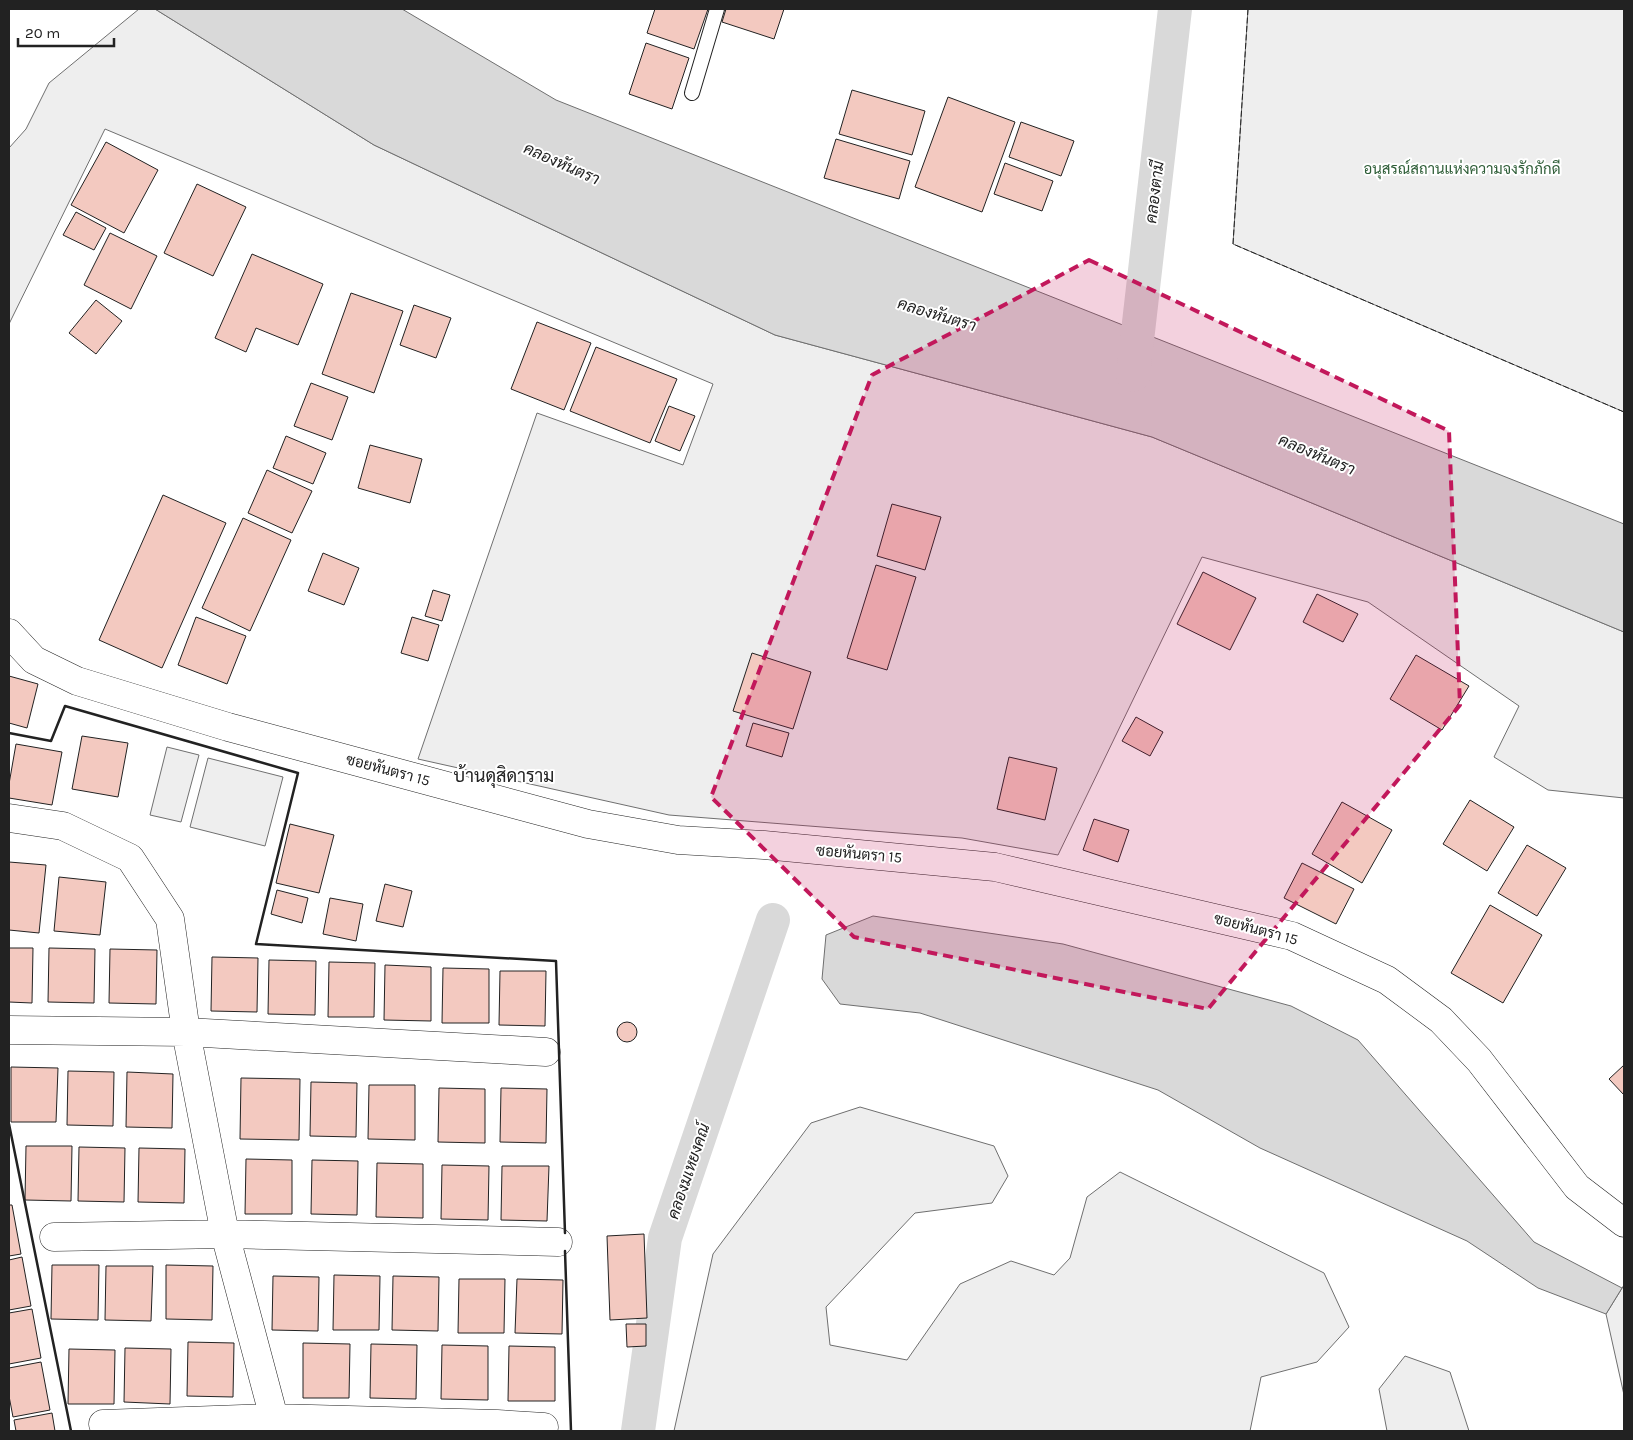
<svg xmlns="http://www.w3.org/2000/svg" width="1633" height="1440" font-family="Karla,Sarabun,sans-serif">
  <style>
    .green { fill: #eee; stroke: #6f6f6f }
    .water { fill: #d9d9d9; stroke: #6f6f6f }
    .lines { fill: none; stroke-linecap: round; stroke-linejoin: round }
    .canal { stroke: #d9d9d9; stroke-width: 34 }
    .building { fill: #f3c9c0; stroke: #222 }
    .service-casing { stroke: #222; stroke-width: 16 }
    .minor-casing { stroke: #222; stroke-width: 29 }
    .service { stroke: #fff; stroke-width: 14 }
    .minor { stroke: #fff; stroke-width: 28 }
    .fence { stroke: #222; stroke-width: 1; stroke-dasharray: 6 2.5; stroke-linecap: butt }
    .wall { stroke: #222; stroke-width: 2.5 }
    .marked { fill: #c2185b; fill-opacity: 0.2; stroke: #c2185b; stroke-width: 4; stroke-dasharray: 10 6; stroke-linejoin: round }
    .labels { text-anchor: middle; stroke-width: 4; stroke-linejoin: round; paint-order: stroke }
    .park-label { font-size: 15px; fill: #2f5e38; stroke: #fff }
    .street-label { font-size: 15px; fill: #222; stroke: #fff }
    .water-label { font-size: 16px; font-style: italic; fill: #222; stroke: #fff }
    .quarter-label { font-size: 18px; fill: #222; stroke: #fff }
  </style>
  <rect width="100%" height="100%" fill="#fff"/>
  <path class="green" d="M 139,9 L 155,9 L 374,145 L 775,335 L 1152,437 L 1624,632 L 1624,798 L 1548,790 L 1494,757 L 1519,706 L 1368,602 L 1202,557 L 1058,855 L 962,838 L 669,815 L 418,759 L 537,413 L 683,465 L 713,384 L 105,129 L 9,324 L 9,148 L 26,129 L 49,83 Z
    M 1248,9 L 1624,9 L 1624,412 L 1233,244 Z
    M 167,747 L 199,755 L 181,822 L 150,815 Z
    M 208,758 L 283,777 L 265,846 L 190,827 Z
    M 860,1107 L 994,1146 L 1008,1176 L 992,1203 L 915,1213 L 826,1307 L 830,1345 L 907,1360 L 960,1284 L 1011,1261 L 1054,1275 L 1070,1258 L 1087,1197 L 1120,1172 L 1324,1273 L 1349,1327 L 1317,1362 L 1261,1377 L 1250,1431 L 674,1431 L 713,1254 L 811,1123 Z
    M 1624,1285 L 1624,1395 L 1606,1314 Z
    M 1405,1356 L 1450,1372 L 1469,1431 L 1387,1431 L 1379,1389 Z"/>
  <path class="water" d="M 155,9 L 402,9 L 556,100 L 1624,524 L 1624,632 L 1152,437 L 775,335 L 374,145 Z
    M 873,916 L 1063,944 L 1291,1006 L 1358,1040 L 1534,1242 L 1622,1288 L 1606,1314 L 1538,1288 L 1467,1241 L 1260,1148 L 1158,1090 L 920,1013 L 840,1004 L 822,979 L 826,935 Z"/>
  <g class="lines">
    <path class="canal" d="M 1133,375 L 1175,9
      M 638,1431 L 665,1238 L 773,920"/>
  </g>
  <path class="building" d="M 655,9 L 708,9 L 694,49 L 647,33 Z
    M 726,9 L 784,9 L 774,39 L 722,22 Z
    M 646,43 L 689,58 L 672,109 L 629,94 Z
    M 852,90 L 925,111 L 912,155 L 839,134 Z
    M 948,97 L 1015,122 L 982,212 L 915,187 Z
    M 1021,122 L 1074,141 L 1061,176 L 1009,157 Z
    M 836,139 L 910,161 L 899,199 L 824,178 Z
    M 106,142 L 158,170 L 124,233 L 71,205 Z
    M 1005,163 L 1053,181 L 1042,211 L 994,194 Z
    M 197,184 L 246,207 L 213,276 L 164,253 Z
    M 76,212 L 106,228 L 94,250 L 63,235 Z
    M 110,233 L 157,256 L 131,309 L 84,285 Z
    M 252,254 L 323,284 L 298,345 L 256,328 L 246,352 L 215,338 Z
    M 351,293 L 403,311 L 374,393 L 322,374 Z
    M 96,300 L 122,321 L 96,354 L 69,333 Z
    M 414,305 L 451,318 L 436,358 L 400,345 Z
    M 537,322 L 591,343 L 564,410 L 511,389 Z
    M 596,347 L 677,379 L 650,443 L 570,411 Z
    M 311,383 L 348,397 L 332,440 L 294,426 Z
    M 669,406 L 695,416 L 680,451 L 655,441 Z
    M 286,436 L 326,453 L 313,484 L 273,468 Z
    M 370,445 L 422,459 L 410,503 L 358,488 Z
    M 267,470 L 312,491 L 292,533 L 248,513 Z
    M 163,495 L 226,523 L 162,668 L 99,640 Z
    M 892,504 L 941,517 L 925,570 L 877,556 Z
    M 243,518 L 291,540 L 250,631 L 202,608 Z
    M 323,553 L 359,568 L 344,605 L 308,591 Z
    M 876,565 L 916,577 L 887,670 L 847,658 Z
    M 1203,572 L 1256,598 L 1230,650 L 1177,624 Z
    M 433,590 L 450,595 L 442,621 L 425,616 Z
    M 1317,594 L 1358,614 L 1343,642 L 1303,622 Z
    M 196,617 L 246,636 L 227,684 L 178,665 Z
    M 412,617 L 439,625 L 428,661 L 401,653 Z
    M 752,653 L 811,672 L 793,729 L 733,711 Z
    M 1416,655 L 1469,686 L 1442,730 L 1390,699 Z
    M 9,676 L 38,684 L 27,728 L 9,723 Z
    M 1136,717 L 1163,732 L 1150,756 L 1122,741 Z
    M 753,723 L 789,733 L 782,757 L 746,746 Z
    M 82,736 L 128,743 L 118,797 L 72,789 Z
    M 16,744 L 62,752 L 52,805 L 9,798 L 9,784 Z
    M 1009,757 L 1057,768 L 1045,820 L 997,809 Z
    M 1470,800 L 1514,827 L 1487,871 L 1443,844 Z
    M 1342,802 L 1392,830 L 1362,883 L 1312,854 Z
    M 1094,819 L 1129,830 L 1118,862 L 1083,850 Z
    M 290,824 L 334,835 L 319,893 L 276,883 Z
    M 1527,845 L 1566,868 L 1537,916 L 1498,893 Z
    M 9,862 L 46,865 L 39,933 L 9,930 Z
    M 1302,863 L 1354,889 L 1336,924 L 1284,898 Z
    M 59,877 L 106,882 L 100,935 L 54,931 Z
    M 385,884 L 412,891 L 403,927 L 376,921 Z
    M 277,890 L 308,898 L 302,923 L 271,914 Z
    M 330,898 L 363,904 L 356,941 L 323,934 Z
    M 1490,905 L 1542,935 L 1503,1003 L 1451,973 Z
    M 9,948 L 33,948 L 32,1003 L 9,1002 Z
    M 49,948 L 95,949 L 94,1003 L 48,1002 Z
    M 110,949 L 157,950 L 156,1004 L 109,1003 Z
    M 212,957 L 258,958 L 257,1012 L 211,1011 Z
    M 269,960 L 316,961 L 315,1015 L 268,1014 Z
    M 329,962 L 375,963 L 374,1017 L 328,1017 Z
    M 385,965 L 431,967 L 431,1021 L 384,1020 Z
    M 443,968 L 489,969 L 489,1023 L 442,1023 Z
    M 500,971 L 546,971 L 545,1026 L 499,1025 Z
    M617 1032a10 10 0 1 1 20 0a10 10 0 1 1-20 0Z
    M 1624,1065 L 1624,1095 L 1609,1079 Z
    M 11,1067 L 58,1068 L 56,1122 L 11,1122 Z
    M 68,1071 L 114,1072 L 113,1126 L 67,1125 Z
    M 127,1072 L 173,1074 L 172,1128 L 126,1127 Z
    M 241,1078 L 300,1079 L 299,1140 L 240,1139 Z
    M 311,1082 L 357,1083 L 356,1137 L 310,1136 Z
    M 369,1085 L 415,1085 L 415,1140 L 368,1139 Z
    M 439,1088 L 485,1089 L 485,1143 L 438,1142 Z
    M 501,1088 L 547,1089 L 546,1143 L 500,1142 Z
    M 26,1146 L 72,1146 L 71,1201 L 25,1200 Z
    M 79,1147 L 125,1148 L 124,1202 L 78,1201 Z
    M 139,1148 L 185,1149 L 184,1203 L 138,1202 Z
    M 246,1159 L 292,1160 L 292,1214 L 245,1214 Z
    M 312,1160 L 358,1161 L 357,1215 L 311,1214 Z
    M 377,1163 L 423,1164 L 423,1218 L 376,1217 Z
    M 442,1165 L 489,1166 L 488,1220 L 441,1219 Z
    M 502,1166 L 549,1166 L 547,1221 L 501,1220 Z
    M 9,1205 L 12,1205 L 21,1254 L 9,1256 Z
    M 644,1234 L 647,1318 L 610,1320 L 607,1236 Z
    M 22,1257 L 31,1306 L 9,1310 L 9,1260 Z
    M 52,1265 L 99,1265 L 98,1320 L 51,1319 Z
    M 166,1265 L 213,1266 L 212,1320 L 166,1319 Z
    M 106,1266 L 153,1266 L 151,1321 L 105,1320 Z
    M 334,1275 L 380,1276 L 379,1330 L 333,1330 Z
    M 273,1276 L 319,1277 L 318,1331 L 272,1330 Z
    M 393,1276 L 439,1277 L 438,1331 L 392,1330 Z
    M 459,1279 L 505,1279 L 504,1333 L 458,1333 Z
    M 517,1279 L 563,1280 L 562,1334 L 515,1333 Z
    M 32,1309 L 41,1358 L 9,1364 L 9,1313 Z
    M 626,1324 L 646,1324 L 646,1346 L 627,1347 Z
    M 188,1342 L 234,1343 L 233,1397 L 187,1396 Z
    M 303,1343 L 350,1344 L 349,1398 L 303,1398 Z
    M 371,1344 L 417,1345 L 416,1399 L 370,1398 Z
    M 442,1345 L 488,1346 L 488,1400 L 441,1399 Z
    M 509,1346 L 555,1347 L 555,1401 L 508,1401 Z
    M 125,1348 L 171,1349 L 170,1404 L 124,1402 Z
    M 69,1349 L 115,1350 L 114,1404 L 68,1404 Z
    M 41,1362 L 50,1410 L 13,1417 L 9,1396 L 9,1368 Z
    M 52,1413 L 55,1431 L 16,1431 L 14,1420 Z"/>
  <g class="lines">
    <defs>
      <path id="service" d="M 692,93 L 717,9"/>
      <path id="minor" d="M 9,633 L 34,660 L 77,681 L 228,727 L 588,824 L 678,840 L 764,845 L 995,867 L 1292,936 L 1387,980 L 1441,1020 L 1479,1060 L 1577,1187 L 1624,1223
        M 9,818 L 63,826 L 130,858 L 170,919 L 186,1032 L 225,1234 L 274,1418
        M 9,1030 L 186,1032 L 546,1052
        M 54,1237 L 225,1234 L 558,1242
        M 103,1424 L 274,1418 L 497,1424 L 544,1427"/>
    </defs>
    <use href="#service" class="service-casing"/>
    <use href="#minor" class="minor-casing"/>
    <use href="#service" class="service"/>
    <use href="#minor" class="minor"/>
    <path class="fence" d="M 1248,9 L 1233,244 L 1624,412"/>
    <path class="wall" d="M 9,733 L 51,741 L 65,706 L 298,773 L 256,944 L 556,961 L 565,1233
      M 9,1124 L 71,1431
      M 565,1251 L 571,1431"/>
  </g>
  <path class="marked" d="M 1089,260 L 1449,431 L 1460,705 L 1208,1009 L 854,937 L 711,797 L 872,375 Z"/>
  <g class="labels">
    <g class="park-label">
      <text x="1462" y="174">อนุสรณ์สถานแห่งความจงรักภักดี</text>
    </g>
    <g class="street-label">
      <text transform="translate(388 770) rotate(15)" y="5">ซอยหันตรา 15</text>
      <text transform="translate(859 854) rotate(5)" y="5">ซอยหันตรา 15</text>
      <text transform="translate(1256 929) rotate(15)" y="5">ซอยหันตรา 15</text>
    </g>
    <g class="water-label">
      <text transform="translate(562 163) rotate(24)" y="6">คลองหันตรา</text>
      <text transform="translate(1154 192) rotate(-83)" y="6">คลองตามี</text>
      <text transform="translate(937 314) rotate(17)" y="6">คลองหันตรา</text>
      <text transform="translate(1317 454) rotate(23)" y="6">คลองหันตรา</text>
      <text transform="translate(688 1171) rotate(-71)" y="6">คลองมเหยงคณ์</text>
    </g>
    <g class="quarter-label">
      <text x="504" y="782">บ้านดุสิดาราม</text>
    </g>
  </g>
  <rect width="1633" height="1440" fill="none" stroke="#222222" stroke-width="20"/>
  <path d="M18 38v8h96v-8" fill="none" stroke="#222222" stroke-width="2.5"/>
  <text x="25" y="38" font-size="15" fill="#222222" stroke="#ffffff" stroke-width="4" paint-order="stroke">20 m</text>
</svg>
